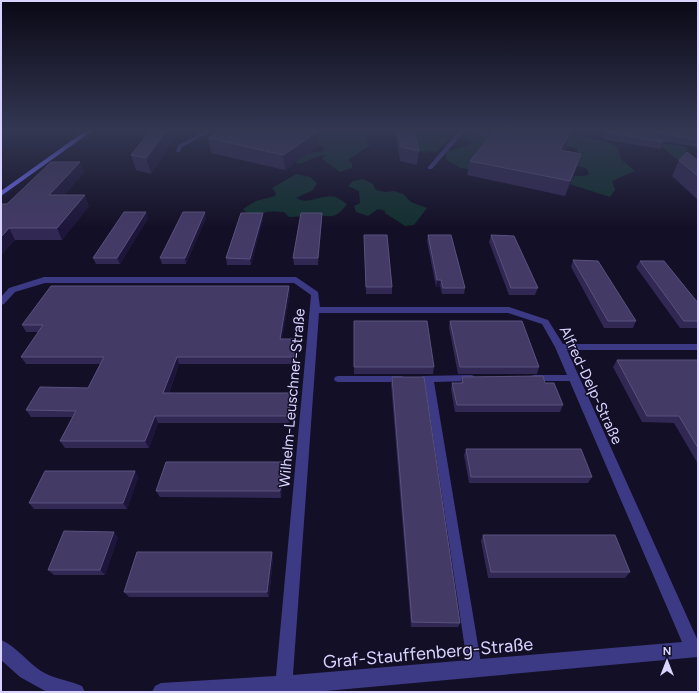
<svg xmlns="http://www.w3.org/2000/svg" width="699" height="693" font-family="Figtree,sans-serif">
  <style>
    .green { fill: #12302f }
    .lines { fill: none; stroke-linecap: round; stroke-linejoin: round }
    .stream { fill: #0c2248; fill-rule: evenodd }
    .lane { fill: #3d3a85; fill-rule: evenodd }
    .street { fill: #3d3a85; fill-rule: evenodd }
    .secondary { fill: #6f6bff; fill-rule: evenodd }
    .wall { fill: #312854 }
    .shaded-wall { fill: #1d163a }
    .building { fill: #433a66; stroke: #5a527e }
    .labels { text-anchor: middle; stroke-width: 3; stroke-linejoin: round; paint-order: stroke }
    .street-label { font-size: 15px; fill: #d9d4ff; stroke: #130f26 }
    .near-street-label { font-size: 18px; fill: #d9d4ff; stroke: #130f26 }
  </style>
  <rect width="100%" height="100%" fill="#130f26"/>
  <path class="green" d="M 329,131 L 363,131 L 367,135 L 366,140 L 370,145 L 348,160 L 352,163 L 352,168 L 340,172 L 322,159 L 325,155 C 316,156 309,161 299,164 L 292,160 L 305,153 L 323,151 L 323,147 L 312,142 L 313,137 Z
    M 414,131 L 456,131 L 437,152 L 428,151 L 425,153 L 419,152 Z
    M 470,131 L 477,133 L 476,137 L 491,140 L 473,170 L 460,168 L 446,160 L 446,152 L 471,144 L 472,141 L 465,139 L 464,136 Z
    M 579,135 L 607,142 L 614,145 L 618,149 L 621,159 L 635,171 L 612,181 L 615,190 L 610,197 L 569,184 L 571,176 L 584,176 L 589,174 L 587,169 L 577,165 L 577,149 L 559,143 L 559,137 L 576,137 Z
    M 656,142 L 687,147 L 687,168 Z
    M 296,174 L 310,177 L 317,183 L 313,190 L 296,198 C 308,206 322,193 336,197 C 340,199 344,202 347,204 C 335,220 332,216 315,215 C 306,215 298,217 289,217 L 284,212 C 279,212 272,211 267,212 C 258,215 250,218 243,209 L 256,201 L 275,196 L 276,193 L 272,188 Z
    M 363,179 L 373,184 L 376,190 L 386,192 L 394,191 L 403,194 L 411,202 L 427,208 L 414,225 L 405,226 L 385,213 L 385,211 L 378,209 L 368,216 L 356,212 L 354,206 L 360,203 L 359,191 L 348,186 L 353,181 Z"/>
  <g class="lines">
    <path class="stream" d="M 70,131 L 77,131 L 79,132 L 78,133 Z"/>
    <path class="lane" d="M 471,375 L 474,376 L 475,378 L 474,380 L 471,381 L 434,382 L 482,669 L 480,674 L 475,676 L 470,674 L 468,669 L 425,382 L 421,381 L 420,379 L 421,377 L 424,376 Z
      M 534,375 L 573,375 L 576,376 L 577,378 L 576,380 L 573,381 L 534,381 L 531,380 L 530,378 L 531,376 Z
      M 338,376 L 401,376 L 404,377 L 405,379 L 404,381 L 401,382 L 338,382 L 335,381 L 334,379 L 335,377 Z"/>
    <path class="street" d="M 205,131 L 212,131 L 182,147 L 180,152 L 176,152 L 178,145 Z
      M 459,131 L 465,131 L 432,169 L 428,169 L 428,167 Z
      M 44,277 L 296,277 L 318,292 L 320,307 L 509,307 L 548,320 L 563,344 L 698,344 L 698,350 L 567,350 L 698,641 L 698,657 L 326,691 L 152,692 L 155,686 L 161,683 L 276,676 L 311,295 L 294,283 L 45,283 L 15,292 L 4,304 L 1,305 L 1,297 L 9,288 ZM 319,313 L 508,313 L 542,324 L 555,347 L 682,642 L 293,675 Z
      M 1,640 C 15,645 27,662 41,671 C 54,679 68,680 82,686 L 85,692 L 47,692 L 20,677 L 1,660 Z"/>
    <path class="secondary" d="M 85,131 L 92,131 L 1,196 L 1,191 Z"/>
  </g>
  <path class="wall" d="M 150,131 L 179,131 L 151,174 L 136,170 L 131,155 Z
    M 221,131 L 320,131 L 317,133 L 318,146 L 285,170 L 211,153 L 208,138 Z
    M 395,131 L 414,131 L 419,151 L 417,165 L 400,161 Z
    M 466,131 L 573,131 L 563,151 L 581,154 L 577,168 L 565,196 L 467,175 L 470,161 L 487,139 L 475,137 L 476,133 L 466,132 Z
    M 606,131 L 698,131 L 698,147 L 662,141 L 663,142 L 660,149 L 603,139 Z
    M 679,160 L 698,161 L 698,200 L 672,176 Z
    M 80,162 L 84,172 L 64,195 L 89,206 L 62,240 L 15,240 L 1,255 L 7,204 Z
    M 148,218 L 120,264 L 96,264 L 93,258 Z
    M 206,218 L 186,264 L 162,264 L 160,258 Z
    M 263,219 L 251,265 L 227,265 L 226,258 Z
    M 322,219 L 318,265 L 294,265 L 293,258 Z
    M 364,235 L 392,287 L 392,294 L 366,294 Z
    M 428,235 L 465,288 L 464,294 L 442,294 L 440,286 L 436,287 L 427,241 Z
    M 491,235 L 538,288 L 535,295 L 509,295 L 489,242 Z
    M 573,260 L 636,321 L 633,328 L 604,328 L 571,267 Z
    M 640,261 L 698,303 L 698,328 L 680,328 L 636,267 Z
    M 289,286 L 290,293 L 282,339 L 298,346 L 296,364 L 179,364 L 169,393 L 292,400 L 289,423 L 158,423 L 149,448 L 65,448 L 60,441 L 72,417 L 31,417 L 26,410 L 88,388 L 100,364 L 26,364 L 21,357 L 39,332 L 26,332 L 22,325 Z
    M 354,321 L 434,367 L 433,374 L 354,374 Z
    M 450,321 L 539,367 L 537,374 L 458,374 L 449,327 Z
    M 617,360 L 698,360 L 698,464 L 674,423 L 642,422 L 613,367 Z
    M 392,377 L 460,623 L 458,627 L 411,627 L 391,384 Z
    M 462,377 L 545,383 L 563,405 L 560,412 L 455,412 L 451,390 L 452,383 L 460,383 Z
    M 466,449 L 592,477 L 588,483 L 469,483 L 464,455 Z
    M 283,462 L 284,468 L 281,498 L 160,497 L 156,491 Z
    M 135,471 L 138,478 L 127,509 L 34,509 L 29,503 Z
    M 483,535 L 630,572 L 625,578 L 488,578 L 481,541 Z
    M 118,537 L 105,575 L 54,575 L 48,570 Z
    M 273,558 L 269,597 L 129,597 L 124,592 Z"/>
  <path class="shaded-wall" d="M 166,131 L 179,131 L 151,174 L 146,158 Z
    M 301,131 L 320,131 L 317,133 L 318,146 L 285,170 L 283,155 Z
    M 571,131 L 573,131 L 556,165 L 560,150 Z
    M 581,154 L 577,168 L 565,196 L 570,181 Z
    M 80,162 L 84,172 L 54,206 L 49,195 Z
    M 85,195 L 89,206 L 62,240 L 57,228 Z
    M 146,212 L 148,218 L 120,264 L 117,258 Z
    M 205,212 L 206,218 L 186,264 L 185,258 Z
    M 263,213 L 263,219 L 251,265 L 250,259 Z
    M 322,213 L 322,219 L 318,265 L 318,258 Z
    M 9,228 L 15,240 L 1,255 L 1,237 Z
    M 437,280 L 441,280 L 440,286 L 436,287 Z
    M 289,286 L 290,293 L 281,346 L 280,339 Z
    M 297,339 L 298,346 L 296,364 L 295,357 Z
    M 177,357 L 179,364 L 166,400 L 163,393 Z
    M 291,393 L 292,400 L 289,423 L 288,416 Z
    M 155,416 L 158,423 L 149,448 L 145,441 Z
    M 283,462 L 284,468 L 281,498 L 280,491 Z
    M 135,471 L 138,478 L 127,509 L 123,503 Z
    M 114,532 L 118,537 L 105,575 L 100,570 Z
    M 272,552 L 273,558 L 269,597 L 267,592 Z"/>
  <path class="building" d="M 150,131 L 166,131 L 146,158 L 131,155 Z
    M 221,131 L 311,131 L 317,132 L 283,155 L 208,138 Z
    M 398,131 L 414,131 L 419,151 L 401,147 Z
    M 494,131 L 571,131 L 560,150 L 581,154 L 570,181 L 470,161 Z
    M 606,131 L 698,131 L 698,140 L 652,132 L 663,142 L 606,132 Z
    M 687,152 L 698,161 L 698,176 L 679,160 Z
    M 51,162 L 80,162 L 49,195 L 85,195 L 57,228 L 9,228 L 1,237 L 1,204 L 7,204 Z
    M 124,212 L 146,212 L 117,258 L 93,258 Z
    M 183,212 L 205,212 L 185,258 L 160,258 Z
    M 241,213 L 263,213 L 250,259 L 226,258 Z
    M 301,213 L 322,213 L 318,258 L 293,258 Z
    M 364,235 L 387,235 L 392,287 L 366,287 Z
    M 428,235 L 451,235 L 465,288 L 443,288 L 441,280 L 437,280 Z
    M 491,235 L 514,236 L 538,288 L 511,288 Z
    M 573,260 L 598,261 L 636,321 L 608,321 Z
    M 640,261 L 664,261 L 698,303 L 698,321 L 684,321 Z
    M 51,286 L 289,286 L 280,339 L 297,339 L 295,357 L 177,357 L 163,393 L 291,393 L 288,416 L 155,416 L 145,441 L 60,441 L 76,411 L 26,410 L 40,387 L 88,388 L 104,357 L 21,357 L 43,325 L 22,325 Z
    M 354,321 L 427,321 L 434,367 L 354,367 Z
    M 450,321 L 522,321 L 539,367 L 460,367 Z
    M 617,360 L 698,360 L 698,448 L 679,416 L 647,416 Z
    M 543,376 L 545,383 L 554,383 L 563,405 L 457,405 L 452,383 L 463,383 L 462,377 Z
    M 392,377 L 424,377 L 460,623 L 412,622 Z
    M 466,449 L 581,449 L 592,477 L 471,477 Z
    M 166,462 L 283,462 L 280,491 L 156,491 Z
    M 45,471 L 135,471 L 123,503 L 29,503 Z
    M 64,531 L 114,532 L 100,570 L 48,570 Z
    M 483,535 L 615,535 L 630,572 L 491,572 Z
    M 137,552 L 272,552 L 267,592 L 124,592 Z"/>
  <linearGradient id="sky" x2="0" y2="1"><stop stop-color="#0a0815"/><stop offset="0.57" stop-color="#333752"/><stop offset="1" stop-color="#333752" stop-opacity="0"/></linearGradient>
  <rect width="699" height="228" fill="url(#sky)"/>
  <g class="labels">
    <g class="street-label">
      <text transform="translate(591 385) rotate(65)" y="5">Alfred-Delp-Straße</text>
      <text transform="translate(292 398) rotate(-85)" y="5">Wilhelm-Leuschner-Straße</text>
    </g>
    <g class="near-street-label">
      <text transform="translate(428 653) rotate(-5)" y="6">Graf-Stauffenberg-Straße</text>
    </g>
  </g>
  <rect width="699" height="693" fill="none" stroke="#d9d4ff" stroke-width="4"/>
  <g transform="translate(667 661)" stroke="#130f26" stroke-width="3" paint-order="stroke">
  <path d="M0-3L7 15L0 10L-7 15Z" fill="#d9d4ff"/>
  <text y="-6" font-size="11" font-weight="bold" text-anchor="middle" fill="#d9d4ff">N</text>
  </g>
</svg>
